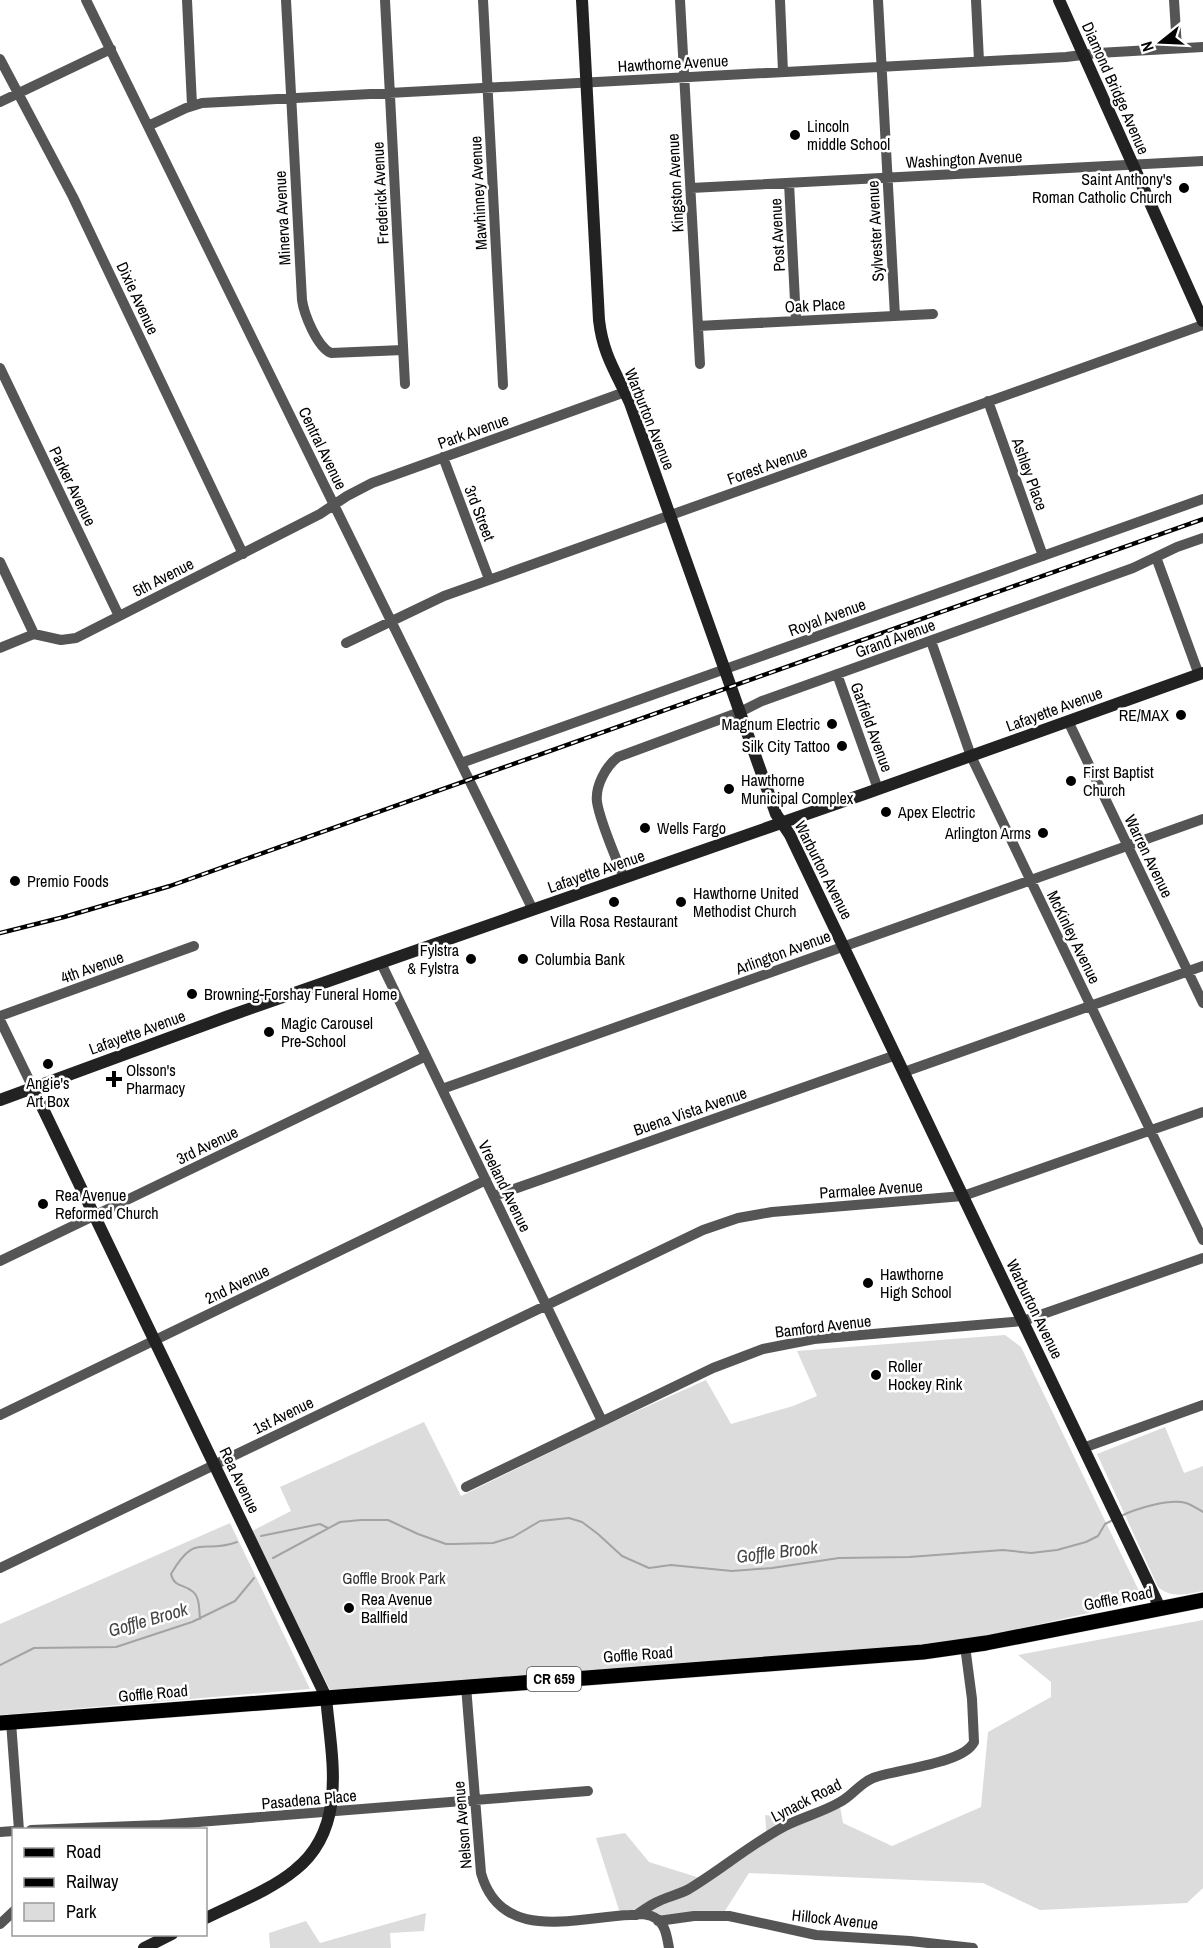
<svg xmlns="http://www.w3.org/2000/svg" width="1203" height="1948" font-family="'Archivo Narrow',sans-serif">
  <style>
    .green { fill: #dcdcdc }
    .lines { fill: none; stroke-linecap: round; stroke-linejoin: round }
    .stream { stroke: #a3a3a3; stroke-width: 2 }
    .primary-casing { stroke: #dbdbdb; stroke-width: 16 }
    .street { stroke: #555; stroke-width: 10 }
    .secondary { stroke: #222; stroke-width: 12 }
    .primary { stroke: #000; stroke-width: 15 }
    .rail-casing { stroke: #000; stroke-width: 4.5 }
    .rail { stroke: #fff; stroke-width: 2; stroke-dasharray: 7; stroke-linecap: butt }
    .poi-dot { fill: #000; stroke: #fff; stroke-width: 2 }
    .labels { text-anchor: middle; stroke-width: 5; stroke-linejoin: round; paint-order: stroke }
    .shield { fill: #fff; stroke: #4c4c4c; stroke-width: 1.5 }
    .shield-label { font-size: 15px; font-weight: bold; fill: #000 }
    .street-label { font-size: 16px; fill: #000; stroke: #fff }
    .poi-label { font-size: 16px; fill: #000; stroke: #fff; text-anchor: start }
    .park-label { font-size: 16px; fill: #333; stroke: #fff }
    .water-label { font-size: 18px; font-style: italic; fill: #444; stroke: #fff }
  </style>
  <rect width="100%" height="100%" fill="#fff"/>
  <path class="green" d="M 1005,1335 L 1021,1347 L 1141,1595 L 1128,1604 L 996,1634 L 935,1644 L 330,1690 L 252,1531 L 291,1511 L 280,1487 L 424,1422 L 461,1496 L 608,1424 L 706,1380 L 731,1424 L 793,1406 L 817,1396 L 797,1351 Z
    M 1165,1427 L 1184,1473 L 1203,1466 L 1203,1591 C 1186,1594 1172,1599 1158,1587 L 1097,1454 Z
    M 230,1523 L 310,1689 L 0,1715 L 0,1624 Z
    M 1203,1620 L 1203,1888 L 1187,1903 L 1040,1910 L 983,1883 L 749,1873 L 723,1914 L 659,1918 L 620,1913 L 596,1838 L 625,1833 L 649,1862 L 703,1879 L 767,1838 L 765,1815 L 797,1819 L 839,1800 L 843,1823 L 892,1846 L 981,1807 L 988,1732 L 1051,1697 L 1051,1682 L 1018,1655 Z
    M 426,1913 L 424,1931 L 390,1933 L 391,1948 L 270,1948 L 269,1933 L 306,1921 L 320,1943 Z"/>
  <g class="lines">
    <path class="stream" d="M 1121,1516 C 1135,1509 1170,1498 1186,1503 C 1192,1505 1198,1509 1203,1512
      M 261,1536 L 320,1524 L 328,1528
      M 273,1558 L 340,1522 L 361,1520 L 388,1520 L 418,1534 L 446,1544 L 453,1544 L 493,1543 L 513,1537 L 540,1521 L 569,1518 L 582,1522 L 598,1534 L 622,1556 L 649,1568 L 671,1565 L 732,1571 L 772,1568 L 839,1558 L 909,1557 L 1003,1550 L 1031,1553 L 1057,1550 L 1086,1542 L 1098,1536 L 1105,1524 L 1113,1520
      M 200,1619 C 199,1610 200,1596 192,1591 C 183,1584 174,1587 171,1574 C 196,1531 202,1555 237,1542
      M 0,1665 L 34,1648 L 116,1647 L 192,1622 L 235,1601 L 254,1578"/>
    <defs>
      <path id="primary" d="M 0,1723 L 923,1652 L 986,1643 L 1203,1600"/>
    </defs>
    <use href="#primary" class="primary-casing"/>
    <path class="street" d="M 86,0 L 533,910
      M 187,0 L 192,105
      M 286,0 L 302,300 C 304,314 317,347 331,353 L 403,350
      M 385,0 L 405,384
      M 483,0 L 503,385
      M 680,0 L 700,364
      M 780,0 L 783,72
      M 878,0 L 895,316
      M 976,0 L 979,61
      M 1174,0 L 1177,48
      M 0,59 L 73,197 L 243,554
      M 0,102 L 111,49
      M 148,126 L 186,108 L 202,103 L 1066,57 L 1098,53 L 1203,47
      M 789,183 L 796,321
      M 691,188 L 1203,161
      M 698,326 L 933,314
      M 0,368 L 119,616
      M 988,401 L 1043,556
      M 443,457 L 489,579
      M 1156,557 L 1199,675
      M 0,562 L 34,634
      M 931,641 L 971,756 L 1203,1240
      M 346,643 L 444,596 L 1203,325
      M 0,648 L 34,634 L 61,640 L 76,638 L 320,514 L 347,496 L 372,483 L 625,392
      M 837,674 L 878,789
      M 1068,721 L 1203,1003
      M 461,763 L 1203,499
      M 624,878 C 616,858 600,822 597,802 C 595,786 606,766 618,757 L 740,712 L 762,701 L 1133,568 L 1177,547 L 1203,538
      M 381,963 L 602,1421
      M 0,1016 L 194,946
      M 0,1020 L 33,1088
      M 904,1072 L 1203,966
      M 442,1089 L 1203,819
      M 494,1196 L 896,1055
      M 0,1261 L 426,1056
      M 0,1415 L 486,1180
      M 1083,1448 L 1203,1405
      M 466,1487 L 713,1368 L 763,1349 L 814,1339 L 1023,1321 L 1203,1258
      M 0,1568 L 703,1230 L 738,1218 L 772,1212 L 963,1196 L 1203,1112
      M 466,1686 L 481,1873 C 501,1944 576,1917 630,1915 C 639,1914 649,1913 657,1919 C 666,1926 667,1938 669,1948
      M 11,1722 L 19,1830
      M 31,1830 L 160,1825 L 588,1791
      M 0,1832 L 14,1831
      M 636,1915 C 642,1911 649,1906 655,1903 C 666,1897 678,1895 689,1889 C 722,1869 751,1844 785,1826 C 803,1817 823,1812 840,1802 C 852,1796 860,1783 873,1778 C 897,1769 963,1764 974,1742 L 972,1699 L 965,1646
      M 658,1921 L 694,1916 L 729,1916 L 816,1935 L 910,1941 L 973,1948
      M 0,1924 L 14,1911"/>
    <path class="secondary" d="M 582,0 L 599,320 C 603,355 616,372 630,403 L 776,814 L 790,835 L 1160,1608
      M 1059,0 L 1203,321
      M 33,1088 L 326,1697 C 331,1756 349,1827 295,1870 C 271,1890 234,1904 206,1918
      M 0,1100 L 226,1017 L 867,793 L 1203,673
      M 144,1948 L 172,1934"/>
    <use href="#primary" class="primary"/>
    <defs>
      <path id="rail" d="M 0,933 L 64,917 L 170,886 L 1203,519"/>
    </defs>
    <use href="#rail" class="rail-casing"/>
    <use href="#rail" class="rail"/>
  </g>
  <g class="poi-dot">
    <circle cx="795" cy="135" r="6"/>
    <circle cx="1184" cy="188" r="6"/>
    <circle cx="1181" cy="715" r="6"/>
    <circle cx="832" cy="724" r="6"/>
    <circle cx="842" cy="746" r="6"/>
    <circle cx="1071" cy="781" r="6"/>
    <circle cx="729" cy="789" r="6"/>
    <circle cx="886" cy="812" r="6"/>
    <circle cx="645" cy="828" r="6"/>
    <circle cx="1043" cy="833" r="6"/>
    <circle cx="15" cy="881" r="6"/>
    <circle cx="614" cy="902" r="6"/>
    <circle cx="681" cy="902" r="6"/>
    <circle cx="471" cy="959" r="6"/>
    <circle cx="523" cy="959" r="6"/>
    <circle cx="192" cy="994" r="6"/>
    <circle cx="269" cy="1032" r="6"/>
    <circle cx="48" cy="1064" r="6"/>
    <path d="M111 1070h6v6h6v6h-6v6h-6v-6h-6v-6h6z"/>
    <circle cx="43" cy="1204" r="6"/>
    <circle cx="868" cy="1283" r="6"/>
    <circle cx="876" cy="1375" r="6"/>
    <circle cx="349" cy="1608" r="6"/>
  </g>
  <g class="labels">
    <rect class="shield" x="527" y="1667" width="54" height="24" rx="4.5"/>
    <g class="shield-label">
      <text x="554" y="1684">CR 659</text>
    </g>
    <g class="street-label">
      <text transform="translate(673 63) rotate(-3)" y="6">Hawthorne Avenue</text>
      <text transform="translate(1116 88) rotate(66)" y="6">Diamond Bridge Avenue</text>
      <text transform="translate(964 159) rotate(-3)" y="6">Washington Avenue</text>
      <text transform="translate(675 183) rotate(-93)" y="6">Kingston Avenue</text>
      <text transform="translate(380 193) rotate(-93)" y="6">Frederick Avenue</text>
      <text transform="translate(478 193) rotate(-93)" y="6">Mawhinney Avenue</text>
      <text transform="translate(282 218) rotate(-93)" y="6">Minerva Avenue</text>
      <text transform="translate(875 231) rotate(-93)" y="6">Sylvester Avenue</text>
      <text transform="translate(777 235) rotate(-93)" y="6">Post Avenue</text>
      <text transform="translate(138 298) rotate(65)" y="6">Dixie Avenue</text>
      <text transform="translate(815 305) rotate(-3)" y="6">Oak Place</text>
      <text transform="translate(650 419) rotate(68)" y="6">Warburton Avenue</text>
      <text transform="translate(473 431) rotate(-20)" y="6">Park Avenue</text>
      <text transform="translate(323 448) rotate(64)" y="6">Central Avenue</text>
      <text transform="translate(767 465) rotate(-20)" y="6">Forest Avenue</text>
      <text transform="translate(1030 474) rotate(70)" y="6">Ashley Place</text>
      <text transform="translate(73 486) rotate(64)" y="6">Parker Avenue</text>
      <text transform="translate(480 513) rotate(69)" y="6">3rd Street</text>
      <text transform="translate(163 577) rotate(-27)" y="6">5th Avenue</text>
      <text transform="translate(827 617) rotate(-20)" y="6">Royal Avenue</text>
      <text transform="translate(895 638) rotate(-20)" y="6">Grand Avenue</text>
      <text transform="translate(1054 709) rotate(-20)" y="6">Lafayette Avenue</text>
      <text transform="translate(872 727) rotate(70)" y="6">Garfield Avenue</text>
      <text transform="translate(1149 856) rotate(64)" y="6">Warren Avenue</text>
      <text transform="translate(824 870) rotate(63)" y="6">Warburton Avenue</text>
      <text transform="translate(596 871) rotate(-19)" y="6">Lafayette Avenue</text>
      <text transform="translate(1074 937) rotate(64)" y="6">McKinley Avenue</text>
      <text transform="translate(783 952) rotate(-20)" y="6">Arlington Avenue</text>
      <text transform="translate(92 967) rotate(-20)" y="6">4th Avenue</text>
      <text transform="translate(137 1032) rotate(-20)" y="6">Lafayette Avenue</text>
      <text transform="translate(690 1111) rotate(-19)" y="6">Buena Vista Avenue</text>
      <text transform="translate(207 1145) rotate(-26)" y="6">3rd Avenue</text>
      <text transform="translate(505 1186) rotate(64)" y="6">Vreeland Avenue</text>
      <text transform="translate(871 1189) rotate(-4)" y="6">Parmalee Avenue</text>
      <text transform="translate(237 1284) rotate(-26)" y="6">2nd Avenue</text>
      <text transform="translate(1035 1309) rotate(64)" y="6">Warburton Avenue</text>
      <text transform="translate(823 1326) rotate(-7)" y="6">Bamford Avenue</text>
      <text transform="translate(283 1415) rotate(-26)" y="6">1st Avenue</text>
      <text transform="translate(240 1480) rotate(64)" y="6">Rea Avenue</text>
      <text transform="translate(1118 1598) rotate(-11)" y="6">Goffle Road</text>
      <text transform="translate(638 1654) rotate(-4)" y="6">Goffle Road</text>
      <text transform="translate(153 1693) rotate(-5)" y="6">Goffle Road</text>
      <text transform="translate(309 1799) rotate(-5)" y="6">Pasadena Place</text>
      <text transform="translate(806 1800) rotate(-27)" y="6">Lynack Road</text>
      <text transform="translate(462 1825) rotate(-95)" y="6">Nelson Avenue</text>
      <text transform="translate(835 1919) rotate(6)" y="6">Hillock Avenue</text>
    </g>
    <g class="poi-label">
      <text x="807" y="132">Lincoln<tspan x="807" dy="18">middle School</tspan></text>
      <text x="1172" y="185" text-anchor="end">Saint Anthony's<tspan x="1172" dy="18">Roman Catholic Church</tspan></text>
      <text x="1169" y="721" text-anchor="end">RE/MAX</text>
      <text x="820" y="730" text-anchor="end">Magnum Electric</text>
      <text x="830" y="752" text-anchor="end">Silk City Tattoo</text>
      <text x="1083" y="778">First Baptist<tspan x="1083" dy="18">Church</tspan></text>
      <text x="741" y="786">Hawthorne<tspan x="741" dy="18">Municipal Complex</tspan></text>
      <text x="898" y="818">Apex Electric</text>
      <text x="657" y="834">Wells Fargo</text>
      <text x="1031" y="839" text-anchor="end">Arlington Arms</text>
      <text x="27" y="887">Premio Foods</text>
      <text x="693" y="899">Hawthorne United<tspan x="693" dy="18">Methodist Church</tspan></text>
      <text x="614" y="927" text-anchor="middle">Villa Rosa Restaurant</text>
      <text x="459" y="956" text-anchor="end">Fylstra<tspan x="459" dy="18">&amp; Fylstra</tspan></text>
      <text x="535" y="965">Columbia Bank</text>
      <text x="204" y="1000">Browning-Forshay Funeral Home</text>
      <text x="281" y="1029">Magic Carousel<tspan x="281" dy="18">Pre-School</tspan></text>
      <text x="126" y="1076">Olsson's<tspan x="126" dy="18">Pharmacy</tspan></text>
      <text x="48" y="1089" text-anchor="middle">Angie's<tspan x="48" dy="18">Art Box</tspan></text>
      <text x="55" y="1201">Rea Avenue<tspan x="55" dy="18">Reformed Church</tspan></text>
      <text x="880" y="1280">Hawthorne<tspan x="880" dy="18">High School</tspan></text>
      <text x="888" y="1372">Roller<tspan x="888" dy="18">Hockey Rink</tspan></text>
      <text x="361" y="1605">Rea Avenue<tspan x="361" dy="18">Ballfield</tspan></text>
    </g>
    <g class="park-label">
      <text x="394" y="1584">Goffle Brook Park</text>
    </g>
    <g class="water-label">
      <text transform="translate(777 1552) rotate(-7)" y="6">Goffle Brook</text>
      <text transform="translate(148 1620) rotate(-16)" y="6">Goffle Brook</text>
    </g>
  </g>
  <rect x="12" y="1828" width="195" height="108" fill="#ffffff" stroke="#999999" stroke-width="1.5"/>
  <rect x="24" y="1848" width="30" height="9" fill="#000000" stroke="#999999" stroke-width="1.5"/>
  <text x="66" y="1858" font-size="18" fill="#000000">Road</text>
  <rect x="24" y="1878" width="30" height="9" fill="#000000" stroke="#999999" stroke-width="1.5"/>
  <text x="66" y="1888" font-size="18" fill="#000000">Railway</text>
  <rect x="24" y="1903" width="30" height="18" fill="#dcdcdc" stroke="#999999" stroke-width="1.5"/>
  <text x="66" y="1918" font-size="18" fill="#000000">Park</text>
  <g transform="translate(1161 42) rotate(252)" stroke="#ffffff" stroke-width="4.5" paint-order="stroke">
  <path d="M0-4.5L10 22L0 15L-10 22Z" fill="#000000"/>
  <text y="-9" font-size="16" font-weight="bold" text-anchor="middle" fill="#000000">N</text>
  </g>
</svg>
